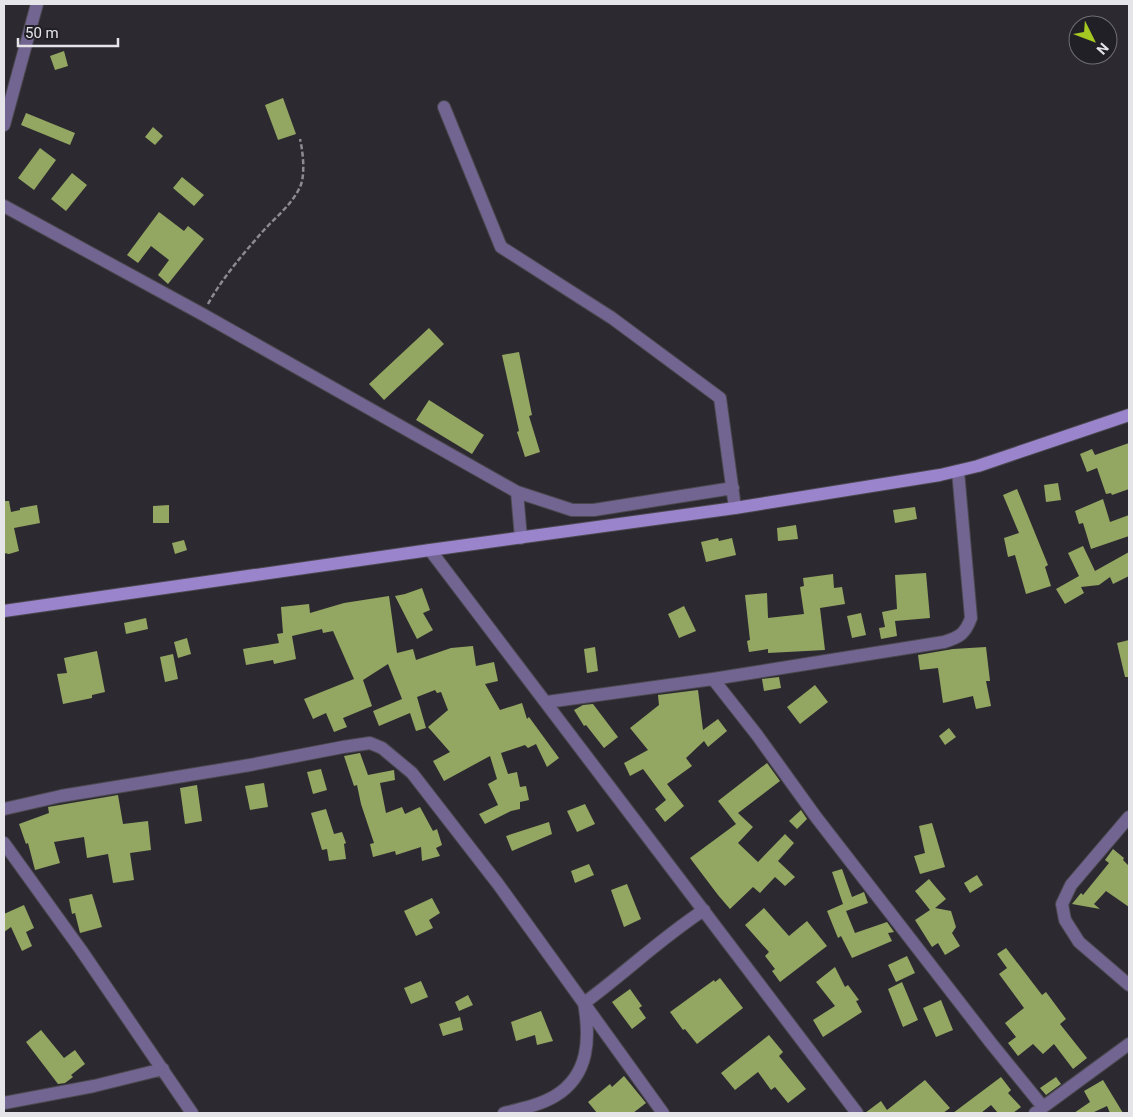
<svg xmlns="http://www.w3.org/2000/svg" width="1133" height="1117" font-family="Roboto,sans-serif">
  <style>
    .building { fill: #94a762 }
    .lines { fill: none; stroke-linecap: round; stroke-linejoin: round }
    .street-casing { stroke: #4a484e; stroke-width: 14 }
    .secondary-casing { stroke: #4a484e; stroke-width: 14 }
    .path { stroke: #8d8b91; stroke-width: 2.5; stroke-dasharray: 5 2.5; stroke-linecap: butt }
    .street { stroke: #726591; stroke-width: 12 }
    .secondary { stroke: #9a84cb; stroke-width: 12 }
  </style>
  <rect width="100%" height="100%" fill="#2c2a30"/>
  <path class="building" d="M 64,51 L 68,66 L 55,70 L 50,56 Z
    M 283,98 L 296,134 L 278,140 L 265,105 Z
    M 26,113 L 75,133 L 70,145 L 21,125 Z
    M 153,127 L 163,136 L 155,145 L 145,137 Z
    M 40,148 L 56,160 L 34,190 L 18,178 Z
    M 72,173 L 87,185 L 66,211 L 51,199 Z
    M 182,177 L 204,195 L 194,206 L 173,188 Z
    M 159,212 L 184,231 L 188,226 L 204,239 L 168,284 L 158,275 L 169,260 L 151,246 L 138,263 L 127,255 Z
    M 429,328 L 444,344 L 384,400 L 369,384 Z
    M 519,352 L 532,415 L 529,416 L 540,452 L 525,457 L 517,432 L 519,431 L 502,355 Z
    M 429,400 L 484,435 L 472,454 L 416,420 Z
    M 1129,443 L 1129,489 L 1112,495 L 1111,493 L 1106,494 L 1097,468 L 1087,472 L 1080,454 L 1092,449 L 1095,455 Z
    M 1058,483 L 1061,500 L 1046,502 L 1044,485 Z
    M 1017,489 L 1048,565 L 1045,567 L 1051,586 L 1026,594 L 1015,555 L 1008,557 L 1004,538 L 1019,533 L 1003,495 Z
    M 1103,499 L 1110,522 L 1129,515 L 1129,536 L 1091,549 L 1083,523 L 1079,524 L 1075,511 Z
    M 4,501 L 9,501 L 11,512 L 20,510 L 20,508 L 37,505 L 40,523 L 14,528 L 19,551 L 9,554 L 4,553 Z
    M 169,505 L 169,523 L 153,523 L 153,506 Z
    M 915,507 L 917,519 L 895,523 L 893,510 Z
    M 796,525 L 798,539 L 778,541 L 777,528 Z
    M 718,538 L 719,541 L 732,538 L 736,555 L 706,562 L 701,542 Z
    M 184,540 L 187,550 L 175,554 L 172,543 Z
    M 1083,546 L 1095,571 L 1129,552 L 1129,576 L 1113,584 L 1110,577 L 1099,585 L 1081,587 L 1084,593 L 1065,604 L 1056,589 L 1079,576 L 1068,553 Z
    M 926,573 L 930,618 L 895,621 L 897,636 L 881,639 L 879,628 L 885,627 L 882,612 L 897,609 L 895,575 Z
    M 833,574 L 834,588 L 842,587 L 845,604 L 820,608 L 825,650 L 768,653 L 768,649 L 749,652 L 747,641 L 750,640 L 745,595 L 767,593 L 768,618 L 804,614 L 800,587 L 804,586 L 803,578 Z
    M 422,588 L 430,610 L 423,613 L 433,630 L 417,639 L 395,596 L 405,594 Z
    M 389,596 L 397,653 L 413,649 L 416,660 L 451,648 L 473,646 L 476,666 L 494,662 L 498,681 L 485,684 L 500,710 L 522,703 L 527,719 L 529,717 L 559,758 L 547,767 L 536,744 L 528,748 L 525,745 L 501,753 L 508,774 L 517,772 L 520,787 L 526,786 L 529,800 L 520,802 L 520,809 L 511,811 L 485,824 L 479,814 L 498,805 L 488,784 L 497,779 L 490,756 L 444,781 L 433,761 L 450,752 L 428,727 L 448,710 L 441,692 L 437,693 L 435,690 L 417,697 L 426,728 L 416,731 L 410,713 L 379,726 L 373,711 L 402,699 L 388,664 L 363,680 L 372,706 L 343,718 L 347,727 L 334,732 L 326,713 L 313,719 L 304,699 L 354,679 L 333,631 L 323,633 L 322,629 L 292,636 L 296,659 L 274,664 L 273,660 L 246,665 L 243,649 L 279,643 L 277,634 L 283,633 L 281,607 L 309,604 L 310,613 L 344,603 Z
    M 684,606 L 696,631 L 679,638 L 668,614 Z
    M 861,613 L 866,635 L 852,638 L 847,616 Z
    M 146,618 L 148,629 L 126,634 L 124,623 Z
    M 187,638 L 191,654 L 178,658 L 174,642 Z
    M 1129,640 L 1129,677 L 1125,677 L 1117,643 Z
    M 595,647 L 598,671 L 587,673 L 584,649 Z
    M 986,647 L 990,681 L 986,681 L 991,706 L 976,709 L 973,696 L 943,703 L 938,668 L 920,670 L 918,655 L 953,649 Z
    M 97,651 L 105,692 L 92,695 L 92,698 L 63,704 L 57,674 L 67,673 L 64,658 Z
    M 173,654 L 178,679 L 165,682 L 160,657 Z
    M 779,677 L 781,688 L 764,691 L 762,679 Z
    M 815,685 L 828,702 L 800,724 L 787,707 Z
    M 698,690 L 703,730 L 718,719 L 727,731 L 708,747 L 704,741 L 686,758 L 692,766 L 667,784 L 684,806 L 665,822 L 655,809 L 666,800 L 643,769 L 630,776 L 624,763 L 648,750 L 630,728 L 659,705 L 658,695 Z
    M 593,704 L 618,737 L 604,748 L 586,725 L 584,726 L 574,710 L 583,705 Z
    M 949,728 L 956,737 L 945,745 L 939,736 Z
    M 360,753 L 368,775 L 394,770 L 395,780 L 380,783 L 386,813 L 402,807 L 405,814 L 420,807 L 433,831 L 437,829 L 442,845 L 436,848 L 440,856 L 422,861 L 421,847 L 396,855 L 395,851 L 373,857 L 370,844 L 374,843 L 361,804 L 357,785 L 354,786 L 344,756 Z
    M 767,763 L 780,781 L 738,813 L 753,827 L 738,843 L 758,862 L 785,834 L 794,843 L 778,861 L 795,877 L 785,886 L 775,877 L 760,893 L 753,887 L 730,909 L 718,895 L 690,858 L 736,824 L 718,801 Z
    M 321,769 L 327,790 L 313,794 L 307,772 Z
    M 264,783 L 268,807 L 250,810 L 245,786 Z
    M 197,785 L 202,821 L 185,824 L 180,788 Z
    M 118,795 L 123,824 L 148,821 L 151,850 L 130,853 L 134,880 L 113,883 L 108,854 L 87,858 L 84,837 L 54,842 L 60,863 L 35,870 L 28,843 L 26,844 L 19,824 L 49,813 L 48,807 Z
    M 585,804 L 595,824 L 577,832 L 567,811 Z
    M 326,809 L 334,834 L 342,832 L 346,843 L 344,844 L 346,859 L 329,861 L 327,849 L 322,850 L 311,813 Z
    M 801,810 L 807,819 L 797,829 L 789,821 Z
    M 549,822 L 552,834 L 512,851 L 506,836 Z
    M 932,823 L 945,867 L 920,874 L 914,856 L 925,853 L 919,826 Z
    M 1113,849 L 1124,858 L 1123,860 L 1129,866 L 1129,907 L 1106,891 L 1094,904 L 1100,909 L 1072,904 L 1081,893 L 1083,895 L 1109,863 L 1105,860 Z
    M 589,864 L 594,875 L 575,883 L 571,871 Z
    M 842,869 L 852,897 L 864,892 L 868,903 L 846,911 L 855,933 L 887,922 L 894,932 L 888,933 L 892,941 L 852,958 L 841,936 L 838,938 L 827,911 L 843,904 L 844,907 L 832,872 Z
    M 977,875 L 983,885 L 970,893 L 964,883 Z
    M 929,879 L 946,899 L 935,908 L 951,911 L 956,927 L 952,933 L 960,946 L 945,955 L 938,943 L 932,947 L 915,920 L 930,910 L 915,891 Z
    M 627,884 L 641,919 L 624,927 L 611,890 Z
    M 92,894 L 102,927 L 80,933 L 75,913 L 72,914 L 69,899 Z
    M 432,898 L 440,913 L 429,920 L 433,928 L 416,936 L 404,911 Z
    M 24,905 L 34,928 L 26,932 L 32,946 L 22,951 L 11,927 L 4,932 L 4,914 Z
    M 764,908 L 789,936 L 807,921 L 827,946 L 780,982 L 772,971 L 775,969 L 765,956 L 769,952 L 745,925 Z
    M 1006,948 L 1042,995 L 1046,992 L 1066,1019 L 1060,1024 L 1087,1058 L 1073,1069 L 1054,1044 L 1043,1054 L 1033,1044 L 1018,1056 L 1008,1043 L 1016,1037 L 1005,1023 L 1024,1008 L 999,974 L 1007,968 L 997,954 Z
    M 907,956 L 915,973 L 896,982 L 888,965 Z
    M 835,967 L 845,987 L 848,985 L 859,1000 L 856,1001 L 862,1012 L 823,1037 L 813,1020 L 835,1006 L 816,982 Z
    M 720,978 L 743,1008 L 697,1044 L 685,1029 L 683,1030 L 670,1012 L 714,980 L 715,982 Z
    M 421,981 L 428,997 L 411,1004 L 404,988 Z
    M 902,982 L 918,1020 L 903,1027 L 888,989 Z
    M 630,989 L 642,1006 L 639,1008 L 646,1018 L 632,1029 L 612,1002 Z
    M 468,995 L 473,1005 L 459,1011 L 455,1002 Z
    M 941,1000 L 953,1030 L 936,1037 L 923,1008 Z
    M 541,1011 L 553,1041 L 537,1045 L 535,1035 L 516,1041 L 511,1022 Z
    M 460,1017 L 463,1030 L 443,1036 L 439,1024 Z
    M 41,1030 L 64,1058 L 75,1050 L 85,1064 L 71,1075 L 73,1077 L 65,1083 L 58,1084 L 26,1042 Z
    M 769,1035 L 783,1052 L 779,1056 L 806,1089 L 788,1103 L 775,1087 L 771,1090 L 758,1072 L 735,1090 L 721,1073 Z
    M 624,1076 L 646,1103 L 633,1113 L 597,1113 L 588,1102 L 610,1084 L 612,1087 Z
    M 1001,1077 L 1011,1090 L 1008,1093 L 1021,1107 L 1013,1113 L 998,1113 L 991,1105 L 981,1113 L 953,1113 Z
    M 1056,1077 L 1061,1084 L 1046,1095 L 1040,1088 Z
    M 925,1080 L 950,1108 L 943,1113 L 865,1113 L 881,1101 L 887,1110 Z
    M 1103,1080 L 1123,1113 L 1110,1113 L 1107,1106 L 1092,1113 L 1074,1113 L 1090,1102 L 1084,1091 Z"/>
  <g class="lines">
    <defs>
      <path id="street" d="M 444,107 L 501,247 L 612,318 L 720,398 L 735,508
        M 4,125 L 37,4
        M 4,206 L 202,314 L 517,492 L 572,510 L 594,510 L 733,488
        M 517,492 L 521,538
        M 430,550 L 857,1113
        M 713,679 L 757,735 L 816,817 L 905,932 L 991,1043 L 1043,1107
        M 547,702 L 713,679 L 944,642 C 960,637 965,634 971,618 L 958,471
        M 4,809 L 61,796 L 250,765 L 343,747 L 370,743 L 382,748 L 412,773 L 498,884 L 663,1113
        M 1129,817 L 1071,885 L 1062,904 L 1065,920 L 1079,942 L 1129,985
        M 4,843 L 81,950 L 192,1113
        M 4,1103 L 94,1086 L 163,1069
        M 504,1113 C 521,1109 540,1105 555,1096 C 590,1075 590,1037 584,1003 C 625,973 661,938 704,910
        M 1035,1113 L 1129,1044"/>
      <path id="secondary" d="M 4,611 L 430,550 L 735,508 L 940,475 L 978,466 L 1129,415"/>
    </defs>
    <use href="#street" class="street-casing"/>
    <use href="#secondary" class="secondary-casing"/>
    <path class="path" d="M 208,304 C 223,277 243,254 264,230 C 276,217 291,205 299,189 C 306,177 303,152 300,139"/>
    <use href="#street" class="street"/>
    <use href="#secondary" class="secondary"/>
  </g>
  <rect width="1133" height="1117" fill="none" stroke="#e5e4e9" stroke-width="10"/>
  <g transform="translate(1093 40) rotate(132)"><circle r="24" fill="#222027" stroke="#706e75"/>
  <path d="M0-4L9 19L0 12L-9 19Z" fill="#a6c822"/>
  <text y="-8" font-size="14" font-weight="bold" text-anchor="middle" fill="#e5e4e9">N</text>
  </g>
  <path d="M18 38v8h100v-8" fill="none" stroke="#e5e4e9" stroke-width="2.5"/>
  <text x="25" y="38" font-size="15" fill="#e5e4e9" stroke="#222027" stroke-width="4" paint-order="stroke">50 m</text>
</svg>
